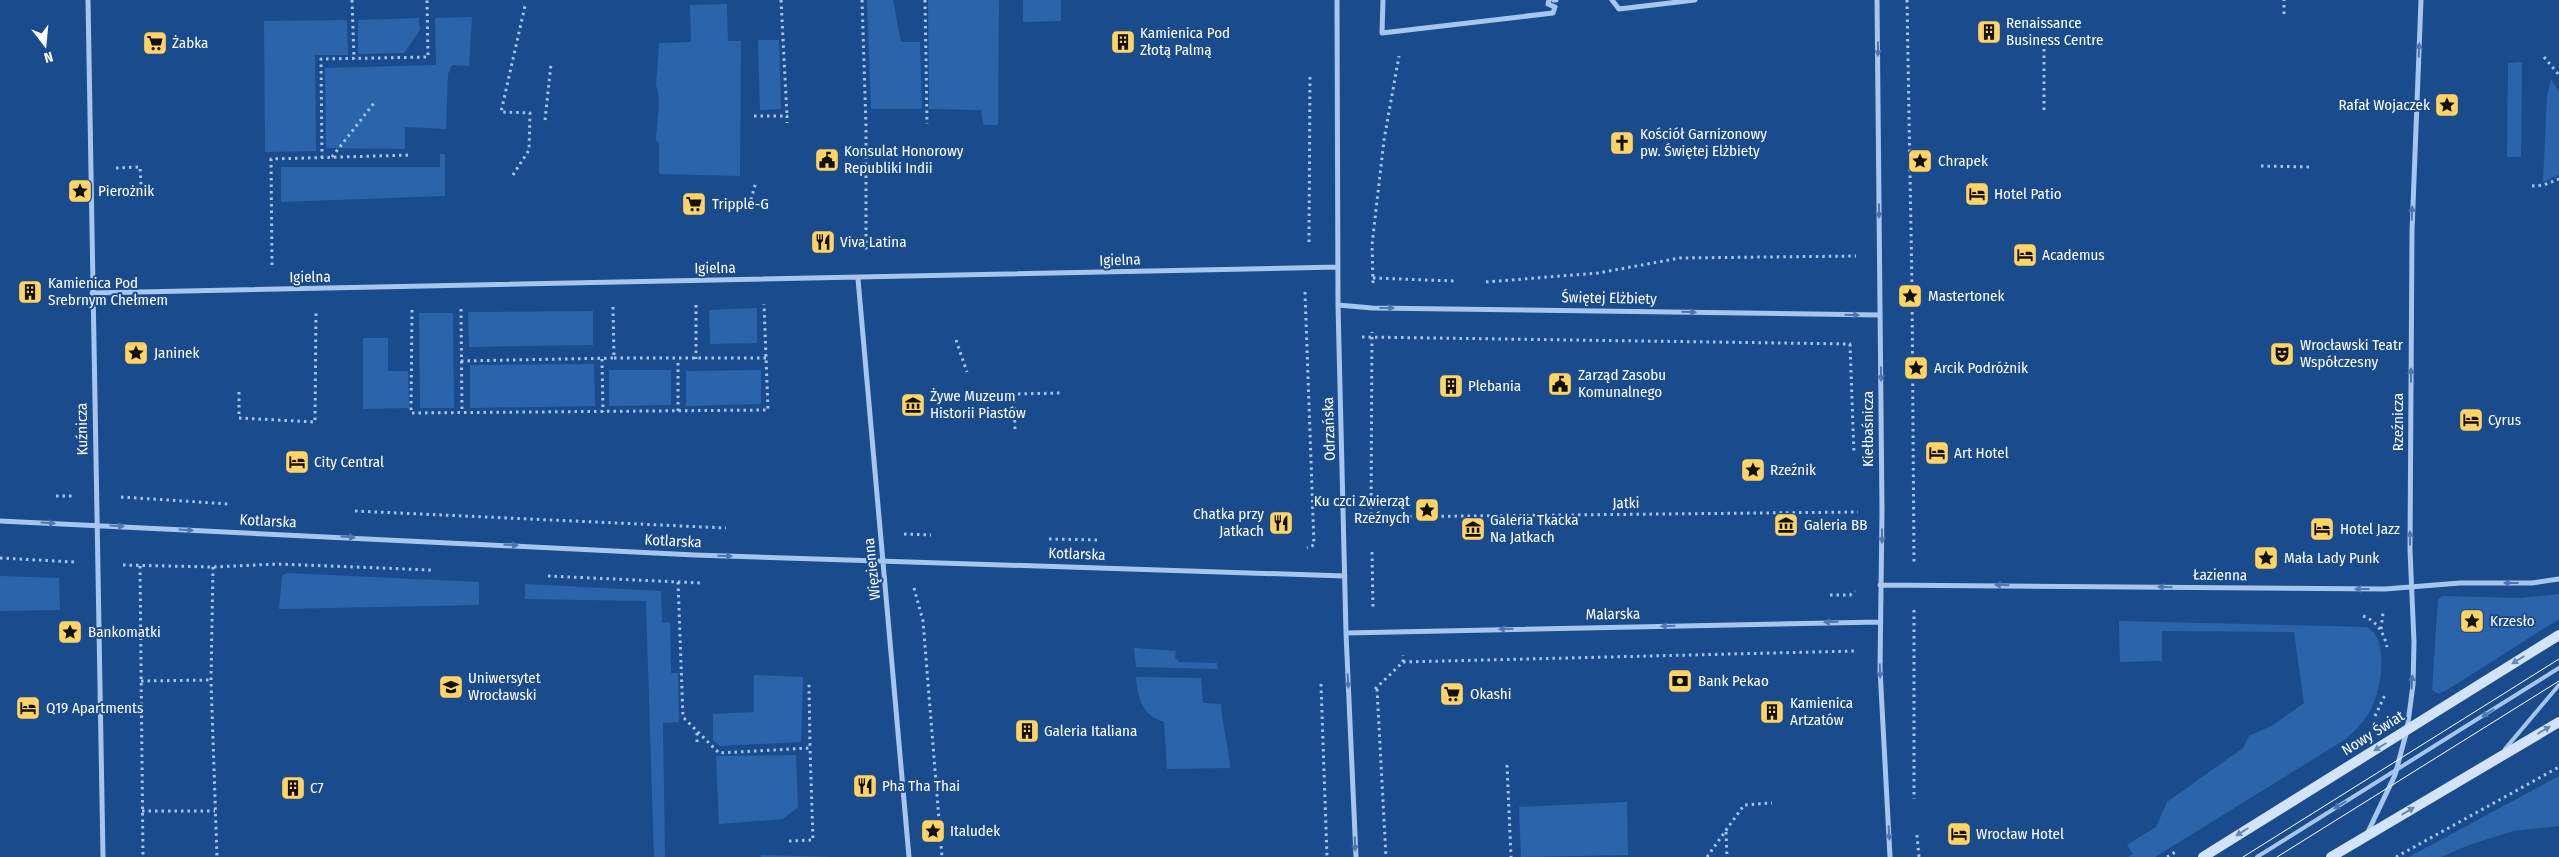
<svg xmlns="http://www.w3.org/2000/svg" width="2559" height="857" font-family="'Fira Sans Condensed',sans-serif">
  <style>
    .green { fill: #2c64ab }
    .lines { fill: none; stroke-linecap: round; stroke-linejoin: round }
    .path { stroke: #a6c6ee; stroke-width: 3; stroke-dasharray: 2.5 4; stroke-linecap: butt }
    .lane { stroke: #a6c6ee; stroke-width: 4 }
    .street { stroke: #a6c6ee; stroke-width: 5 }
    .secondary { stroke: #d3e3fa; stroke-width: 10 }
    .tram { stroke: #fff; stroke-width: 1 }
    .oneway { fill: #4b76af }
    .oneway2 { fill: #6488b9 }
    .labels { text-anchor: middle; stroke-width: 4; stroke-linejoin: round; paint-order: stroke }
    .poi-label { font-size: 15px; fill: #fff; stroke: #1a4b8d; text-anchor: start }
    .street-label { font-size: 15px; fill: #fff; stroke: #1a4b8d }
  </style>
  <rect width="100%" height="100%" fill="#1a4b8d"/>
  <path class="green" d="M 867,0 L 893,0 L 901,42 L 920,42 L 922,109 L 871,109 Z
    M 928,0 L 999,0 L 998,125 L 983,125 L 981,110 L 929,109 Z
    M 1023,0 L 1061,0 L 1061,21 L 1023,22 Z
    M 727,4 L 728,41 L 741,41 L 740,176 L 659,174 L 659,142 L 656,141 C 656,128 662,96 656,86 L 659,43 L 691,42 L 690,5 Z
    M 472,17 L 469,66 L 452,65 L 448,74 L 446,129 L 405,127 L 405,149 L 326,148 L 325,68 L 436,65 L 435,18 Z
    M 419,18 L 420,30 L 404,53 L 358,54 L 358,20 Z
    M 347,20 L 348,55 L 315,55 L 316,151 L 265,152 L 264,21 Z
    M 758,40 L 779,40 L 781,109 L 760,110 Z
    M 2522,62 L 2521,157 L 2507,157 L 2508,63 Z
    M 2551,79 L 2559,92 L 2559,175 L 2543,182 L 2547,96 Z
    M 440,154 L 445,154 L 445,196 L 281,202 L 281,167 L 440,167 Z
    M 757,308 L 757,343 L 710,344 L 709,310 Z
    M 593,311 L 593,345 L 469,347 L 468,312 Z
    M 419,313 L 453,313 L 454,408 L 420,408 Z
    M 363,338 L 388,338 L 388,371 L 408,371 L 409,408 L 363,409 Z
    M 594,364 L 595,406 L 470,408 L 470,365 Z
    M 609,370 L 671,370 L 671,405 L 609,406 Z
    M 761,370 L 761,404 L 686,406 L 686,371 Z
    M 287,573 L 479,582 L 479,605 L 279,609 L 282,576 Z
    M 0,576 L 59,578 L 60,610 L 0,611 Z
    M 525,584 L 661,591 L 662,622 L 670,623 L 671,673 L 678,673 L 679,722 L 663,723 L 665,857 L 654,857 L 646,601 L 525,599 Z
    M 2559,594 L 2559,619 L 2447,690 L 2438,694 L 2432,690 L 2438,599 L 2443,596 L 2519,598 Z
    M 2119,621 L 2367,627 C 2390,639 2381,690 2371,709 C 2365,721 2355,730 2346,739 L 2155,857 L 2128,857 L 2133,854 L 2127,845 L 2156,827 L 2167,802 L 2243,748 L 2249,736 L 2273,725 L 2304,703 L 2294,632 L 2162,631 L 2162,661 L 2120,662 Z
    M 1134,648 L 1176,651 L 1175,658 L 1179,662 L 1217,663 L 1218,669 L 1136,667 Z
    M 754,675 L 803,677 L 801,742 L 720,746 L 713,740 L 713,714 L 754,712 Z
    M 1136,677 L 1201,678 L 1203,703 L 1221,704 C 1222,726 1229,746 1230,768 L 1167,769 L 1164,722 C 1142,715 1138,699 1136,677 Z
    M 796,755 L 798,807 L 783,819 L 719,824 L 716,756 Z
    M 2559,776 L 2559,826 L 2513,831 L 2469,845 L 2441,857 L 2409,857 Z
    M 1627,802 L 1628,855 L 1521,857 L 1519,807 Z
    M 761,855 L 835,857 L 761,857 Z"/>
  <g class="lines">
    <path class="path" d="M 352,0 L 354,59
      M 781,0 L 787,116
      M 862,0 L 866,126 L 866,252
      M 925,0 L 927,124
      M 1907,0 L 1912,287 L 1914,562
      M 2284,14 L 2284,0
      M 2544,57 L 2559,75
      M 2044,110 L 2044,47
      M 754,116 L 787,116 L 787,123
      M 545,120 L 551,64
      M 332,157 L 374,103
      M 322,158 L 321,59 L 428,57 L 427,0
      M 2261,166 L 2313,167
      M 116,168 L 140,167 L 141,185
      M 513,175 L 529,150 L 530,113 L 501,112 L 525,6
      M 2532,186 L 2544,185 L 2559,179
      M 749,206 L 756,182
      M 1309,242 L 1310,73
      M 272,265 L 271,159 L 411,155
      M 1373,278 L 1455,281
      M 1486,282 L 1598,273 L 1680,258 L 1856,256
      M 1373,283 L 1372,245 L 1384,140 L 1399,56
      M 1305,292 L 1314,545 L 1307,548
      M 696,305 L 696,359
      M 461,309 L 462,413
      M 412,310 L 411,413 L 768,410 L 764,304
      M 1362,337 L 1851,344
      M 956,340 L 967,372
      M 1850,344 L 1854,454
      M 614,358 L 766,358
      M 602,359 L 603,412
      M 461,361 L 614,358 L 613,306
      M 239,392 L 239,418 L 315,422 L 316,312
      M 678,411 L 678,359
      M 1015,429 L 1014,394 L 1062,393
      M 56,496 L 72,496
      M 121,497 L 229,504
      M 355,511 L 726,528
      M 1371,515 L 1372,332
      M 1370,517 L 1858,512
      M 904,534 L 931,535
      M 1049,539 L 1101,540
      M 1372,552 L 1373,608
      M 0,558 L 74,562
      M 123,565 L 213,567 L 278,564 L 431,570
      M 140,566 L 143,857
      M 213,567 L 211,680 L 217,857
      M 548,576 L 701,583
      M 678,582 L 683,717 L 719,753 L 810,748 L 809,684
      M 914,588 L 923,621 L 942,857
      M 1830,595 L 1850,595 L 1855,591
      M 1914,610 L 1914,799
      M 2363,616 C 2377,621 2384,633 2387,647
      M 2381,629 L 2383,613
      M 1403,662 L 1855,651
      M 141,681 L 211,680
      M 1321,684 L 1327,857
      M 1375,689 L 1403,662 L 1403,655
      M 1377,689 L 1386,857
      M 2375,716 L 2385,695
      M 697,733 L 697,742
      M 1507,765 L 1511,857
      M 142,811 L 215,811
      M 1726,832 L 1727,857
      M 1917,835 L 1919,857
      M 789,841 L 813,840 L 810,748
      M 1707,857 L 1744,805 L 1772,803
      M 2167,857 L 2177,851
      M 2396,857 L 2559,767"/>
    <path class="lane" d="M 2505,749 L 2559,685
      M 2257,857 L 2559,668"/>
    <path class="street" d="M 88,0 L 103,857
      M 1337,0 L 1338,305 L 1346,633 L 1356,857
      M 1383,0 L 1382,33 L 1553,13 L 1555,7 L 1548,4 L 1549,0
      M 1554,0 L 1556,0
      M 1612,0 L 1619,9 L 1695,0
      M 1877,0 L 1882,512 L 1880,669 L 1890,857
      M 858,279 L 909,857
      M 92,293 L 1338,267
      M 1338,305 L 1372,308 L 1880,315
      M 0,521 L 695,555 L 1345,576
      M 1880,585 L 2385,589 L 2460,583 L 2532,583 L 2559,579
      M 1346,633 L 1880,622
      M 2367,834 L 2395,775 L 2407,730 L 2413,685 L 2414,642 L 2410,550 L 2412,231 L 2421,0"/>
    <path class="secondary" d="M 2203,857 L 2559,635
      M 2331,857 L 2559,722"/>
    <path class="tram" d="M 2243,857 L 2559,659
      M 2277,857 L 2559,681"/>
  </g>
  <defs><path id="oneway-solid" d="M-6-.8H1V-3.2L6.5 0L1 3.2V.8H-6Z" transform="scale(1.25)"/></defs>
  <g class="oneway">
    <use href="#oneway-solid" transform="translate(1878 49) rotate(90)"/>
    <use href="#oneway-solid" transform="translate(2419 50) rotate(-88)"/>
    <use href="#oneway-solid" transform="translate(1879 211) rotate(90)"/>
    <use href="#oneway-solid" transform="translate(2412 213) rotate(-88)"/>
    <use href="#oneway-solid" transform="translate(1387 308)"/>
    <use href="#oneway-solid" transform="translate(1689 312) rotate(1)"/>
    <use href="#oneway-solid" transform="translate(1852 315) rotate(2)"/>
    <use href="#oneway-solid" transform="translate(1881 374) rotate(90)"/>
    <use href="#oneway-solid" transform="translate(2411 375) rotate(-90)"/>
    <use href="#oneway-solid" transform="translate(48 523) rotate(3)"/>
    <use href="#oneway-solid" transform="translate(117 526) rotate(3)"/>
    <use href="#oneway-solid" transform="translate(186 530) rotate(3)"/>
    <use href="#oneway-solid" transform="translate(1882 536) rotate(90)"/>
    <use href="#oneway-solid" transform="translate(348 537) rotate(3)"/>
    <use href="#oneway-solid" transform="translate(2410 538) rotate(-90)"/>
    <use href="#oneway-solid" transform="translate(511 545) rotate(4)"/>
    <use href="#oneway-solid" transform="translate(725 556) rotate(2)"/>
    <use href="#oneway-solid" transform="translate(2511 583) rotate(-180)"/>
    <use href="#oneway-solid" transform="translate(2002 585) rotate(-179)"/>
    <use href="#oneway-solid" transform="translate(2165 587) rotate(-179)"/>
    <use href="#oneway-solid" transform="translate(2362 589) rotate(-180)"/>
    <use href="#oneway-solid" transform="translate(1831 622) rotate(179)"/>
    <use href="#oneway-solid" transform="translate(1668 626) rotate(179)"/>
    <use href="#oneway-solid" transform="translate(1506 629) rotate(179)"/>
    <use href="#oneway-solid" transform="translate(1880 671) rotate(88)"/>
    <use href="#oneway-solid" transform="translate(1348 681) rotate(87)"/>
    <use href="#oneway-solid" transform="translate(2412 682) rotate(-87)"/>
    <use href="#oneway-solid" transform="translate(2488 713) rotate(148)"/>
    <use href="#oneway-solid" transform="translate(2340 805) rotate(148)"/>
    <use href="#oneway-solid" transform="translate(1889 833) rotate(87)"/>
    <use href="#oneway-solid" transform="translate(1355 844) rotate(88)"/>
  </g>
  <g class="oneway2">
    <use href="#oneway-solid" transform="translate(2518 660) rotate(148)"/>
    <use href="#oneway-solid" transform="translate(2544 730) rotate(-31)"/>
    <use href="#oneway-solid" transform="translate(2380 747) rotate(148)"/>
    <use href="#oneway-solid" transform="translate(2408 811) rotate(-31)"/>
    <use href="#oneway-solid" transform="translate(2242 832) rotate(148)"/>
  </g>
  <defs>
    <symbol id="building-square" viewBox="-11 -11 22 22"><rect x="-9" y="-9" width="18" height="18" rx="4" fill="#ffd463" stroke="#1a4b8d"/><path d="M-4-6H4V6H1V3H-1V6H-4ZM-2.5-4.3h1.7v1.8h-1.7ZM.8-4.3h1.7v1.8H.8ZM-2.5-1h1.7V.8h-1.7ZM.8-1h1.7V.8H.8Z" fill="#111"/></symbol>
    <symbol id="supermarket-square" viewBox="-11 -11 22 22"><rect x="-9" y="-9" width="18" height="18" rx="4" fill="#ffd463" stroke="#1a4b8d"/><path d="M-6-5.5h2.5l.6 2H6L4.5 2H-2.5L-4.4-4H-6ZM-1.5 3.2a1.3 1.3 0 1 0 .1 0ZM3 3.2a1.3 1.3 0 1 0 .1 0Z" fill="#111"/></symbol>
    <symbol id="sight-square" viewBox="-11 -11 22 22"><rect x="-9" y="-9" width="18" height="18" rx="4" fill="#ffd463" stroke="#1a4b8d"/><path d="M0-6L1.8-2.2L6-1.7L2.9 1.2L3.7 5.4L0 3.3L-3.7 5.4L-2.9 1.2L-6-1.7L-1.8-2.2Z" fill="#111"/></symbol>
    <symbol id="church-square" viewBox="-11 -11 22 22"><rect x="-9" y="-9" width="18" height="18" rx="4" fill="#ffd463" stroke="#1a4b8d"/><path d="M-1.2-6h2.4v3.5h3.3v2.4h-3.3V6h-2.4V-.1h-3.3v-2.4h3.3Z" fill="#111"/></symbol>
    <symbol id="civic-square" viewBox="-11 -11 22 22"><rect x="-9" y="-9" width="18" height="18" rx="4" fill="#ffd463" stroke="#1a4b8d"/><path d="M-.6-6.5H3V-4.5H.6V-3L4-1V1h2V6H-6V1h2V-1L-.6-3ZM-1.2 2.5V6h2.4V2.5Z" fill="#111"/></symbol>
    <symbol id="hotel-square" viewBox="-11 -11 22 22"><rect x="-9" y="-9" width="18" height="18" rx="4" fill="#ffd463" stroke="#1a4b8d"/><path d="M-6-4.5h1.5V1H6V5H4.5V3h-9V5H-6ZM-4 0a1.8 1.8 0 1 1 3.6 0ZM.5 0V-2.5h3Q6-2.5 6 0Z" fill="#111"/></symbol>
    <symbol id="restaurant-square" viewBox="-11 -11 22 22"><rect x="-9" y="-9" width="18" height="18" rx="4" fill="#ffd463" stroke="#1a4b8d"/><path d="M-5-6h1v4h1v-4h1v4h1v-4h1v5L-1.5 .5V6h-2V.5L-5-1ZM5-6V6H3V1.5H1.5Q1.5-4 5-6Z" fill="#111"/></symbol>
    <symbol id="theatre-square" viewBox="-11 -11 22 22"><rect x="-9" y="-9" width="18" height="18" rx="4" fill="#ffd463" stroke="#1a4b8d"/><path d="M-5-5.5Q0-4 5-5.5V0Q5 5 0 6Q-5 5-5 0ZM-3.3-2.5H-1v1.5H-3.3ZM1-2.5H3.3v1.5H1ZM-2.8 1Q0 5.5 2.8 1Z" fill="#111"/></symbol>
    <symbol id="museum-square" viewBox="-11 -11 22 22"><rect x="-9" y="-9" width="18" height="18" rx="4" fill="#ffd463" stroke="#1a4b8d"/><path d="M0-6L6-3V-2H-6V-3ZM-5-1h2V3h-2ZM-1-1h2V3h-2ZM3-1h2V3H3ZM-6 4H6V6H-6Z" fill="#111"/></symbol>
    <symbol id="bank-square" viewBox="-11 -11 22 22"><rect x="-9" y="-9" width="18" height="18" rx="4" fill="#ffd463" stroke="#1a4b8d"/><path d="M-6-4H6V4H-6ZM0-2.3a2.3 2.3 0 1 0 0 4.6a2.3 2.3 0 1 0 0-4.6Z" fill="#111"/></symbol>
    <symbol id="university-square" viewBox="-11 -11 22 22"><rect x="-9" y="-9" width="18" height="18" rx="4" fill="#ffd463" stroke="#1a4b8d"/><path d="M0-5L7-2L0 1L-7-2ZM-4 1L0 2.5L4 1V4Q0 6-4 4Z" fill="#111"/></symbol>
  </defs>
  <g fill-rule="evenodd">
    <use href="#building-square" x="1975" y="18" width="28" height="28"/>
    <use href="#building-square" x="1109" y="28" width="28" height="28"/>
    <use href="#supermarket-square" x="141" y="29" width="28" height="28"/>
    <use href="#sight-square" x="2433" y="91" width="28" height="28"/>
    <use href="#church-square" x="1608" y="129" width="28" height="28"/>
    <use href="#civic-square" x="813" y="146" width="28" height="28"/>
    <use href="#sight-square" x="1906" y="147" width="28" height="28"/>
    <use href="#sight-square" x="66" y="177" width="28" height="28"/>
    <use href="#hotel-square" x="1963" y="180" width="28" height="28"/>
    <use href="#supermarket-square" x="680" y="190" width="28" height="28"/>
    <use href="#restaurant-square" x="809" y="228" width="28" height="28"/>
    <use href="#hotel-square" x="2011" y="241" width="28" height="28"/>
    <use href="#building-square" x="16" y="278" width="28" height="28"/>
    <use href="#sight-square" x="1896" y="282" width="28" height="28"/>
    <use href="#sight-square" x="122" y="339" width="28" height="28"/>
    <use href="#theatre-square" x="2268" y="340" width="28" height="28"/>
    <use href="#sight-square" x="1902" y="354" width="28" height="28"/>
    <use href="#civic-square" x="1546" y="370" width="28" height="28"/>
    <use href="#building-square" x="1437" y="372" width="28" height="28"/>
    <use href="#museum-square" x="899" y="391" width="28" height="28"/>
    <use href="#hotel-square" x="2457" y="406" width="28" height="28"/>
    <use href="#hotel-square" x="1923" y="439" width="28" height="28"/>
    <use href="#hotel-square" x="283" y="448" width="28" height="28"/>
    <use href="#sight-square" x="1739" y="456" width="28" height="28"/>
    <use href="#sight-square" x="1413" y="496" width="28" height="28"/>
    <use href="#restaurant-square" x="1267" y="509" width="28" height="28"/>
    <use href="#museum-square" x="1772" y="511" width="28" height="28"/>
    <use href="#museum-square" x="1459" y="515" width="28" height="28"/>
    <use href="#hotel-square" x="2308" y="515" width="28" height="28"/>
    <use href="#sight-square" x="2252" y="544" width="28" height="28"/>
    <use href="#sight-square" x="2458" y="607" width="28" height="28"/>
    <use href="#sight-square" x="56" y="618" width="28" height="28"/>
    <use href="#bank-square" x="1666" y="667" width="28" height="28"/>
    <use href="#university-square" x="437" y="673" width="28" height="28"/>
    <use href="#supermarket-square" x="1438" y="680" width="28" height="28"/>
    <use href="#hotel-square" x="14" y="694" width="28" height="28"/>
    <use href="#building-square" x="1758" y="698" width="28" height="28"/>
    <use href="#building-square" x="1013" y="717" width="28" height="28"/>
    <use href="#restaurant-square" x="851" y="772" width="28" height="28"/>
    <use href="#building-square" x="279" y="774" width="28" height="28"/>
    <use href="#sight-square" x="919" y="817" width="28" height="28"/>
    <use href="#hotel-square" x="1945" y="820" width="28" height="28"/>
  </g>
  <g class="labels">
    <g class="poi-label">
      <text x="2006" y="28">Renaissance<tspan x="2006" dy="17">Business Centre</tspan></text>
      <text x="1140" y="38">Kamienica Pod<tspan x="1140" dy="17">Złotą Palmą</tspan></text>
      <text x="172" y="48">Żabka</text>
      <text x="2430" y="110" text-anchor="end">Rafał Wojaczek</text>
      <text x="1640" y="139">Kościół Garnizonowy<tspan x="1640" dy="17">pw. Świętej Elżbiety</tspan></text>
      <text x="844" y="156">Konsulat Honorowy<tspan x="844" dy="17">Republiki Indii</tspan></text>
      <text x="1938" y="166">Chrapek</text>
      <text x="98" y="196">Pierożnik</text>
      <text x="1994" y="199">Hotel Patio</text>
      <text x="712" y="209">Tripple-G</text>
      <text x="840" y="247">Viva Latina</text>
      <text x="2042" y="260">Academus</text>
      <text x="48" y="288">Kamienica Pod<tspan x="48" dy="17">Srebrnym Chełmem</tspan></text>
      <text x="1928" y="301">Mastertonek</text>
      <text x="2300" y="350">Wrocławski Teatr<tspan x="2300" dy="17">Współczesny</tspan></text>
      <text x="154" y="358">Janinek</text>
      <text x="1934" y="373">Arcik Podróżnik</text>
      <text x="1578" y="380">Zarząd Zasobu<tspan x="1578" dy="17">Komunalnego</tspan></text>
      <text x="1468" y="391">Plebania</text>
      <text x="930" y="401">Żywe Muzeum<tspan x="930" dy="17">Historii Piastów</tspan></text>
      <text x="2488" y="425">Cyrus</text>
      <text x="1954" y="458">Art Hotel</text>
      <text x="314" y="467">City Central</text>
      <text x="1770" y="475">Rzeźnik</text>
      <text x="1410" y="506" text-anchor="end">Ku czci Zwierząt<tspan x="1410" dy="17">Rzeźnych</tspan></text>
      <text x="1264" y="519" text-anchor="end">Chatka przy<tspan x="1264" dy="17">Jatkach</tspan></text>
      <text x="1490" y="525">Galeria Tkacka<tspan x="1490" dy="17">Na Jatkach</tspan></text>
      <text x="1804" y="530">Galeria BB</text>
      <text x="2340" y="534">Hotel Jazz</text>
      <text x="2284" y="563">Mała Lady Punk</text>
      <text x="2490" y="626">Krzesło</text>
      <text x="88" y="637">Bankomatki</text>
      <text x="468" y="683">Uniwersytet<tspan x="468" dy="17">Wrocławski</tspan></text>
      <text x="1698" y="686">Bank Pekao</text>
      <text x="1470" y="699">Okashi</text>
      <text x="1790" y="708">Kamienica<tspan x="1790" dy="17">Artzatów</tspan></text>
      <text x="46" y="713">Q19 Apartments</text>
      <text x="1044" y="736">Galeria Italiana</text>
      <text x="882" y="791">Pha Tha Thai</text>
      <text x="310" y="793">C7</text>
      <text x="950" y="836">Italudek</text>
      <text x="1976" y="839">Wrocław Hotel</text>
    </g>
    <g class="street-label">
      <text transform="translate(1120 260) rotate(-2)" y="5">Igielna</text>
      <text transform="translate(715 268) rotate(-1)" y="5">Igielna</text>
      <text transform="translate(310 277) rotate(-1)" y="5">Igielna</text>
      <text transform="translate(1609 298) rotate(1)" y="5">Świętej Elżbiety</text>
      <text transform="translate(2398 422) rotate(-90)" y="5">Rzeźnicza</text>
      <text transform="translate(82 429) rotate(-91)" y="5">Kuźnicza</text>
      <text transform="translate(1329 429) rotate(-92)" y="5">Odrzańska</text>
      <text transform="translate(1868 429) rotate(-90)" y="5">Kiełbaśnicza</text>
      <text transform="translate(1626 503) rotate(-1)" y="5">Jatki</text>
      <text transform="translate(268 521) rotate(3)" y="5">Kotlarska</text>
      <text transform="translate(673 541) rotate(3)" y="5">Kotlarska</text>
      <text transform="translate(1077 554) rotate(2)" y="5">Kotlarska</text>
      <text transform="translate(872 569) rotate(-96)" y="5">Więzienna</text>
      <text transform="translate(2220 575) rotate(1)" y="5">Łazienna</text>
      <text transform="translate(1613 614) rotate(-1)" y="5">Malarska</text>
      <text transform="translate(2373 733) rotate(-32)" y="5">Nowy Świat</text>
    </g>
  </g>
  <g transform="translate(45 45) rotate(164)" stroke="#1a4b8d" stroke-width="4" paint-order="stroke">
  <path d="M0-4L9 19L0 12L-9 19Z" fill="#ffffff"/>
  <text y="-8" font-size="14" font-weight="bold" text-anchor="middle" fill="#ffffff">N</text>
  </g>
</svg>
